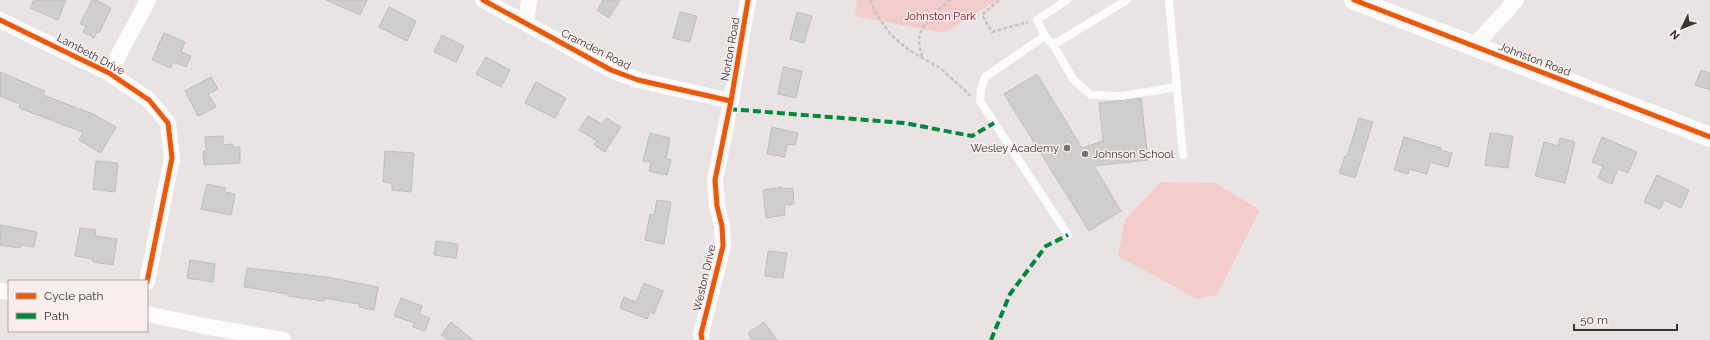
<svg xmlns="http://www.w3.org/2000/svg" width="1710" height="340" font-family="Raleway,sans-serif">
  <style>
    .green { fill: #f3ccca }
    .building { fill: #cfcece; stroke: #bebdbe }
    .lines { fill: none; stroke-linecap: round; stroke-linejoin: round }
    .path { stroke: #c5c3c3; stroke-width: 2.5; stroke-dasharray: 4 2; stroke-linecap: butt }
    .service { stroke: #fcfbfb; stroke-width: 8 }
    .minor { stroke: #fcfbfb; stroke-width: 16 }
    .tertiary { stroke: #fcfbfb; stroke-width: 20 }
    .quiet { stroke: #00873e; stroke-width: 4; stroke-dasharray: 8 4; stroke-linecap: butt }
    .cycleway-casing { stroke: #f9eeed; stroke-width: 8 }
    .cycleway { stroke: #e8590c; stroke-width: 5 }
    .poi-dot { fill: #777272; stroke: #f9eeed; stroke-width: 1.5 }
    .labels { text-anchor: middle; stroke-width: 3; stroke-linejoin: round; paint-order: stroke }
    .park-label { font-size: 11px; fill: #7d0016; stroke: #f9eeed }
    .street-label { font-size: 11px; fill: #3a3535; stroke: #f9eeed }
    .poi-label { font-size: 11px; fill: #3a3535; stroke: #f9eeed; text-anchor: end }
  </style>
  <rect width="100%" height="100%" fill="#e9e3e3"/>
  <path class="green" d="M 857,0 L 997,0 L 944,33 L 855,16 Z
    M 1161,182 L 1215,183 L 1260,210 L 1217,295 L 1197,299 L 1118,256 L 1125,220 Z"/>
  <path class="building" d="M 34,0 L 66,0 L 58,20 L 30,8 Z
    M 92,0 L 96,0 L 111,8 L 99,33 L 97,32 L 94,38 L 83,32 L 86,26 L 80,24 Z
    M 326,0 L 367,0 L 360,15 Z
    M 603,0 L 620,0 L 609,18 L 597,10 Z
    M 389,7 L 416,21 L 407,41 L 379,27 Z
    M 680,12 L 697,16 L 690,42 L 673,38 Z
    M 797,12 L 812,16 L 804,43 L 790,39 Z
    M 164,33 L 185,42 L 181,52 L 191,56 L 186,67 L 173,62 L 171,68 L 152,60 Z
    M 442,35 L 464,46 L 456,62 L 434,52 Z
    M 486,57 L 510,70 L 501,87 L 476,74 Z
    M 783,67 L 802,71 L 796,98 L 778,94 Z
    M 1701,70 L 1710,73 L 1710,90 L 1695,85 Z
    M 0,72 L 45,91 L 43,95 L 93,114 L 116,127 L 101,153 L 79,140 L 83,132 L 19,108 L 20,104 L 0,96 Z
    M 1037,74 L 1082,148 L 1103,141 L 1099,103 L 1141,98 L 1148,160 L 1094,166 L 1121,211 L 1089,231 L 1004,94 Z
    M 211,77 L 218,89 L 208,94 L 216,107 L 198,116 L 185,91 Z
    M 536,82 L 566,98 L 555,118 L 525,103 Z
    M 588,116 L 602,124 L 606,118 L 621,127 L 605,152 L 594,145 L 597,141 L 579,130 Z
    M 1359,118 L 1373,122 L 1355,178 L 1339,173 L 1345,156 L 1347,156 Z
    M 772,127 L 798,133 L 795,145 L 787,144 L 785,157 L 767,154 Z
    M 650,133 L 670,138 L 666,159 L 671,160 L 667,175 L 649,171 L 651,162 L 643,161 Z
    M 1490,133 L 1513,136 L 1508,168 L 1485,165 Z
    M 223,136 L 223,145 L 232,144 L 233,147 L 240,147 L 240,163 L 204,165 L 203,151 L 206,151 L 205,137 Z
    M 1404,137 L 1441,148 L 1441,150 L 1452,153 L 1448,167 L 1430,162 L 1427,174 L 1409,169 L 1408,174 L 1394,170 Z
    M 1602,137 L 1637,152 L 1628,173 L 1618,169 L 1612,184 L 1598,178 L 1603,166 L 1592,162 Z
    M 1560,138 L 1575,142 L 1565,183 L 1535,176 L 1544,142 L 1558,146 Z
    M 385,151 L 414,153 L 411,192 L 392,190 L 392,183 L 383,182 Z
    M 96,161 L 118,163 L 115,192 L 93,189 Z
    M 1657,175 L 1689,190 L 1681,208 L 1664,200 L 1660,209 L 1644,202 Z
    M 207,184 L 226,188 L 225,192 L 235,194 L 231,215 L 201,209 Z
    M 782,187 L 782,189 L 793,188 L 794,204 L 784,205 L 785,215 L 766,218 L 763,190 Z
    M 657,200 L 671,202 L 664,244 L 645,240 L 650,214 L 654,215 Z
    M 0,225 L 37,232 L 34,247 L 21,245 L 20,248 L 0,245 Z
    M 80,228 L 96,230 L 95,236 L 117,239 L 113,265 L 93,262 L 93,259 L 75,256 Z
    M 436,241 L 458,244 L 456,258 L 434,255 Z
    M 768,251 L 787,253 L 783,278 L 765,276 Z
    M 190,260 L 215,264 L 213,282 L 187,278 Z
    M 247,268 L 327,277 L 378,287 L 374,310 L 359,307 L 359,304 L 324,298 L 324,301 L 288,296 L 288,294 L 244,287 Z
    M 644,283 L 663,291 L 654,314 L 650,312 L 647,319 L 620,308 L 624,297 L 636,302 Z
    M 401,298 L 422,306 L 419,314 L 430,318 L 425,331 L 413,327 L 414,323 L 394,316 Z
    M 451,322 L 473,340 L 448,340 L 441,335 Z
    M 764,322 L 777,340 L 752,340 L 748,333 Z"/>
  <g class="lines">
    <path class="path" d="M 870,0 L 877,15 L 891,35 L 909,50 L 940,68 L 971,96
      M 999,0 L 982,15 L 992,32 L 1028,22
      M 922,57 C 921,52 919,47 919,42 C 918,24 939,11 950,0"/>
    <path class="service" d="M 1067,0 L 1037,20 L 1045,36 L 985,77 L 981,89 L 980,101 L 1068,235
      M 1169,0 L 1183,155
      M 1045,36 L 1053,45 L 1074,80 L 1091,95 L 1122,96 L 1177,87
      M 1053,45 L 1127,0"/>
    <path class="minor" d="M 483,0 L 611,70 L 638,80 L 731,101
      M 0,20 L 109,73 L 149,100 L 168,123 L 172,158 L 147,282
      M 526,23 L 529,0
      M 1474,46 L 1516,0
      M 109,73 L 148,0
      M 0,291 L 9,292
      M 147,314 L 204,326 L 283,340
      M 702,340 L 701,334 L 723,246 L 722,226 L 717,206 L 715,180 L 731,101 L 748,0"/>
    <path class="tertiary" d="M 1354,0 L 1710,137"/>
    <path class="quiet" d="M 729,109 L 904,123 L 972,136 L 994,123
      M 991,340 L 1010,294 L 1046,246 L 1068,235"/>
    <defs>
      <path id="cycleway" d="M 483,0 L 611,70 L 638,80 L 731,101
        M 1354,0 L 1710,137
        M 0,20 L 109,73 L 149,100 L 168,123 L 172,158 L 147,282
        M 702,340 L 701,334 L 723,246 L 722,226 L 717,206 L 715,180 L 731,101 L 748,0"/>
    </defs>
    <use href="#cycleway" class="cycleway-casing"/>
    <use href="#cycleway" class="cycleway"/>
  </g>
  <g class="poi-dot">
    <circle cx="1067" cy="148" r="4"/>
    <circle cx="1085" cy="154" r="4"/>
  </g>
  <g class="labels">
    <g class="park-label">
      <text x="940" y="20">Johnston Park</text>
    </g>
    <g class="street-label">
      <text transform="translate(596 49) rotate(27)" y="4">Cramden Road</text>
      <text transform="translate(730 49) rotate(-80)" y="4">Norton Road</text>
      <text transform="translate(91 54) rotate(28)" y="4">Lambeth Drive</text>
      <text transform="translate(1535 59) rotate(21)" y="4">Johnston Road</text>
      <text transform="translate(704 278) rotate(-77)" y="4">Weston Drive</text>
    </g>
    <g class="poi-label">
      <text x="1059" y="152">Wesley Academy</text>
      <text x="1093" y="158" text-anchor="start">Johnson School</text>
    </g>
  </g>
  <rect x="8" y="280" width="140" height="52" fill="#f9eeed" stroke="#ada4a3"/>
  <rect x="16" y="293" width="20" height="6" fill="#e8590c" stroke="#ada4a3"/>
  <text x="44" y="300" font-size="12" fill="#3a3535">Cycle path</text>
  <rect x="16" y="313" width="20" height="6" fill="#00873e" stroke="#ada4a3"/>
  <text x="44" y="320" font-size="12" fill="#3a3535">Path</text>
  <g transform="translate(1682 28) rotate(227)" stroke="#f9eeed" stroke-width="3" paint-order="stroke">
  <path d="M0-3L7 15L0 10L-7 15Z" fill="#3a3535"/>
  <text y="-6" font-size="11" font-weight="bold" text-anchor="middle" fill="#3a3535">N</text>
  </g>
  <path d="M1574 324v6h103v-6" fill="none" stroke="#3a3535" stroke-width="2"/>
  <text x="1580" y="324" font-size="12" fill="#3a3535" stroke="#f9eeed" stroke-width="3" paint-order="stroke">50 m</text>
</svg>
